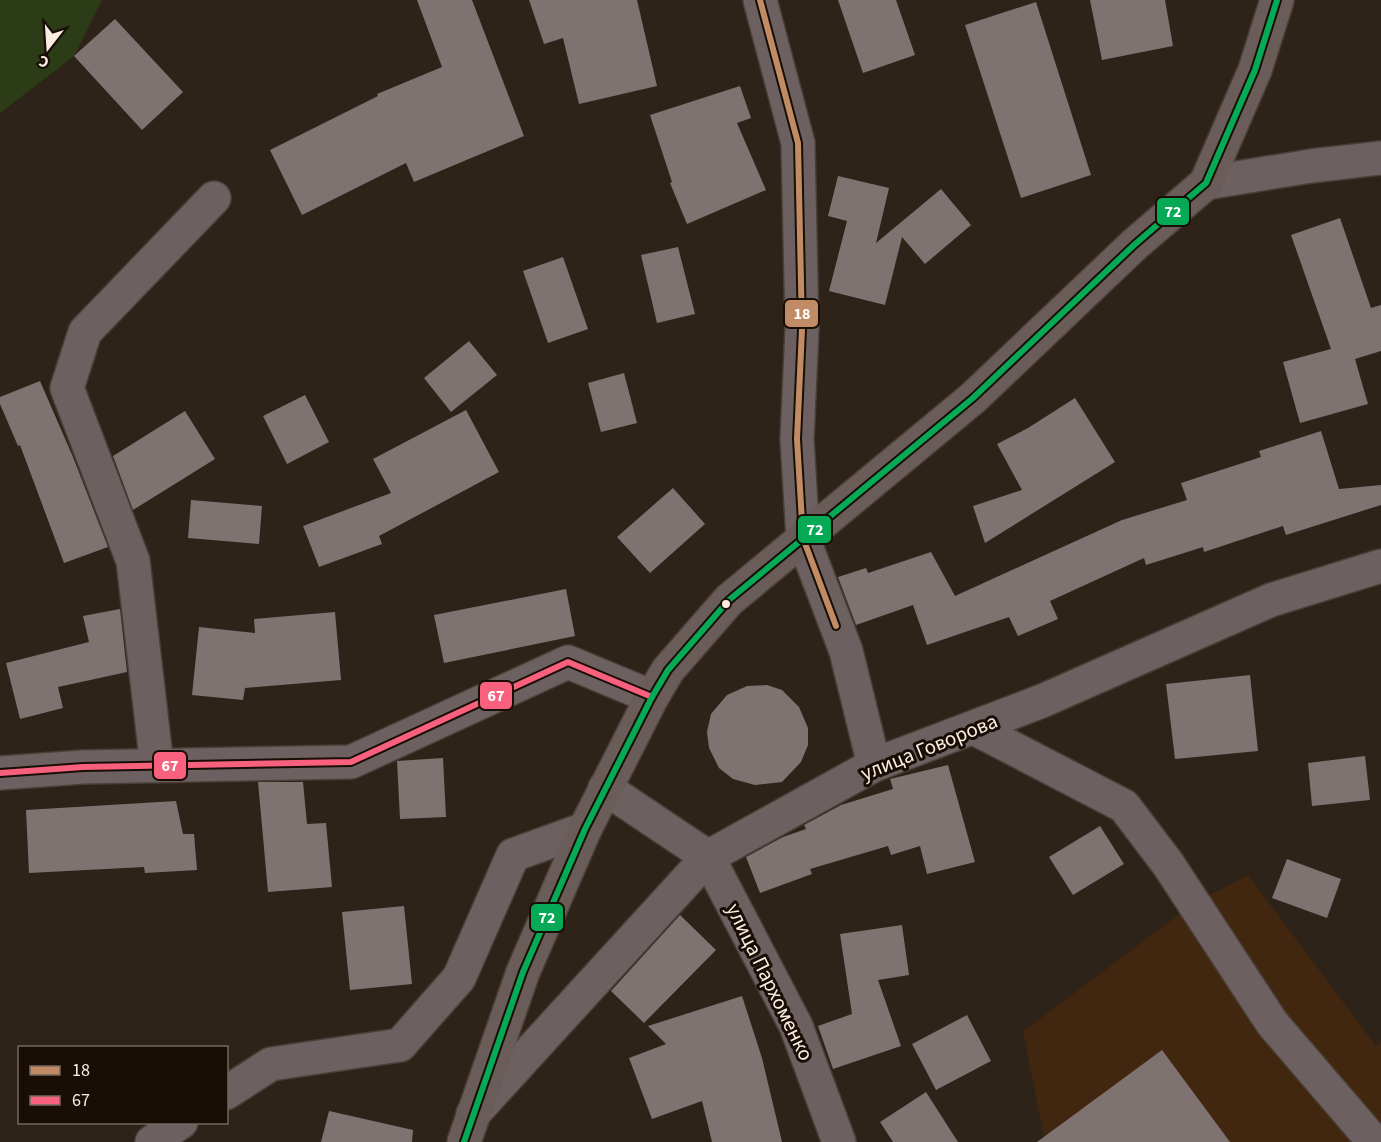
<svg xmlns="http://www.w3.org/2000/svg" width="1381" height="1142" font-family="'Source Sans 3',sans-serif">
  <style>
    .built { fill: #412710 }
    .green { fill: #2b3c17 }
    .building { fill: #7f7372 }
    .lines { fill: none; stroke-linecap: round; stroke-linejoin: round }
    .minor-casing { stroke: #493f36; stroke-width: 36 }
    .highway-casing { stroke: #493f36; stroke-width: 36 }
    .minor { stroke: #6c6061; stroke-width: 33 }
    .highway { stroke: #6a5c59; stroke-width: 33 }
    .bus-1-casing { stroke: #180e06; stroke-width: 10 }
    .bus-2-casing { stroke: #180e06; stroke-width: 10 }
    .bus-3-casing { stroke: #180e06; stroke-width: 10 }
    .bus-1 { stroke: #c18c65; stroke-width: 6 }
    .bus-2 { stroke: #f8607d; stroke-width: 6 }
    .bus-3 { stroke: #06aa56; stroke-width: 6 }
    .bus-dot { fill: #fcede1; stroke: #180e06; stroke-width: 2 }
    .labels { text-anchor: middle; stroke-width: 6; stroke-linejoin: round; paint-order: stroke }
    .street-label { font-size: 21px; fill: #fcede1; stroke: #180e06 }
    .line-badge { stroke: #180e06; stroke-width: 2 }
    .badge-label { font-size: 16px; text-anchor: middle; font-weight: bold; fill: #fff }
  </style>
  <rect width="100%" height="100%" fill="#2e2318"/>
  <path class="built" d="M 1248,875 L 1376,1046 L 1381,1041 L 1381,1142 L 1048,1142 L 1044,1136 L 1023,1032 L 1193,904 Z"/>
  <path class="green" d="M 0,0 L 102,0 L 74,56 L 0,113 Z"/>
  <path class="building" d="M 417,0 L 472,0 L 524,136 L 414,182 L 406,163 L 302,215 L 270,150 L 378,96 L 377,94 L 442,67 Z
    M 529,0 L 637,0 L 657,86 L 579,104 L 563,38 L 544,44 Z
    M 838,0 L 896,0 L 915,55 L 863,73 Z
    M 1090,0 L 1165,0 L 1173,46 L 1102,60 Z
    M 1036,2 L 1091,175 L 1021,198 L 965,25 Z
    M 115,19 L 183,92 L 142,130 L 74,56 Z
    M 740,86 L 751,118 L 737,123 L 766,190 L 687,224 L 670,183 L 672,182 L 650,115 Z
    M 838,176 L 889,188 L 876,243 L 941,189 L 971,225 L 925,264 L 902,237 L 885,305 L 829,291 L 847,221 L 828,216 Z
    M 1340,218 L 1371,308 L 1381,305 L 1381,351 L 1355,359 L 1368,404 L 1300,423 L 1283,362 L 1331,349 L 1291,235 Z
    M 678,247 L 695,314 L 657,323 L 641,255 Z
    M 563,257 L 588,329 L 548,343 L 523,271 Z
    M 469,341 L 497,375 L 451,412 L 424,378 Z
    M 624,373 L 637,423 L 601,432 L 588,383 Z
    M 40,381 L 73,457 L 108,547 L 64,563 L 20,445 L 18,446 L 0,404 L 0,397 Z
    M 305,395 L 329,442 L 287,464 L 263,416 Z
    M 1075,398 L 1115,462 L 985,543 L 973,506 L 1022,490 L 997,444 L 1028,428 Z
    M 466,410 L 499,472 L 379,536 L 382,544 L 319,567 L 303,526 L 391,493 L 373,459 Z
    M 185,411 L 215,459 L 133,510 L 113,456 Z
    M 1321,431 L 1339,489 L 1381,485 L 1381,505 L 1286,535 L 1283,526 L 1204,552 L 1203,547 L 1146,565 L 1144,558 L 1050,601 L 1058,619 L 1018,636 L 1009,617 L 927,645 L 913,605 L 856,625 L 838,577 L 866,568 L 868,573 L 931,552 L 955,596 L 1122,520 L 1187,500 L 1181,483 L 1261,457 L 1259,451 Z
    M 673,488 L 705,524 L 650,573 L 617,537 Z
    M 191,500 L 262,506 L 259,544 L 188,538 Z
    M 566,589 L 575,636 L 444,663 L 434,615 Z
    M 120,609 L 127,672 L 58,687 L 63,708 L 20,719 L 6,663 L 89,642 L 83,616 Z
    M 335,612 L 341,680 L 245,688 L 243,700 L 192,695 L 199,627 L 255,633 L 254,619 Z
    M 1250,675 L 1258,751 L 1175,759 L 1166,684 Z
    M 767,685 L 782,690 L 799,707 L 808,728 L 808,745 L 801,762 L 782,782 L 755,785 L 733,779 L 719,768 L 709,748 L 707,732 L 711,714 L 727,695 L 747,686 Z
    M 1365,756 L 1370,800 L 1312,806 L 1308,763 Z
    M 443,758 L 446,817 L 400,819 L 397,761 Z
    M 948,765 L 975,862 L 927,874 L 920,846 L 891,855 L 888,846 L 810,869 L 812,874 L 760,893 L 746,857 L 783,837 L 806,829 L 804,825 L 841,805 L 893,789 L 890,779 Z
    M 258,782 L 303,782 L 307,824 L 326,823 L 332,887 L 268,892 Z
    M 176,801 L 183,834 L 194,834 L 197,870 L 145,873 L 144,867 L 29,873 L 26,810 Z
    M 1100,826 L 1124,864 L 1073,895 L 1049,857 Z
    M 1287,859 L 1341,879 L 1327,918 L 1272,898 Z
    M 404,906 L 412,984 L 350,990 L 342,912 Z
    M 680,915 L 716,950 L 644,1023 L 611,991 Z
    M 902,925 L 909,975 L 878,980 L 901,1046 L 833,1069 L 818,1026 L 852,1014 L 840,934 Z
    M 742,996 L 762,1058 L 782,1142 L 712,1142 L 702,1101 L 652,1119 L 629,1058 L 666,1044 L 648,1026 Z
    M 967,1015 L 991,1061 L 936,1090 L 912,1044 Z
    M 1162,1050 L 1230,1142 L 1037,1142 Z
    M 926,1092 L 958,1142 L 893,1142 L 880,1122 Z
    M 329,1111 L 413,1130 L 412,1142 L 321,1142 Z"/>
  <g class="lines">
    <defs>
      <path id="minor" d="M 760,0 L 798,143 L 802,329 L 797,439 L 803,538 L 846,651 L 874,765
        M 1206,183 L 1311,166 L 1381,158
        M 974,728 L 1124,806 L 1168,864 L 1272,1023 L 1374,1142
        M 157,766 L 133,561 L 67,388 L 85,332 L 214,198
        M 0,773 L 83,767 L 351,762 L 568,662 L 652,697
        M 605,788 L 708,857 L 796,1026 L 839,1142
        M 226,1093 L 271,1064 L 400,1045 L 459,978 L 513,855 L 585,829
        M 473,1114 L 708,857 L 874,765 L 1042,701 L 1271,600 L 1381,566
        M 152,1142 L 181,1122"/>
      <path id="highway" d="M 464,1142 L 523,972 L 585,829 L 652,697 L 668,670 L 729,600 L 973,398 L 1134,245 L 1206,183 L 1255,70 L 1277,0"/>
    </defs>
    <use href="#minor" class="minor-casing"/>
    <use href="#highway" class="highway-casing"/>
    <use href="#minor" class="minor"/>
    <use href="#highway" class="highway"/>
    <defs>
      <path id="bus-1" d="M 760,0 L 798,143 L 802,329 L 797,439 L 803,538 L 836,626"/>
      <path id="bus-2" d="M 0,773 L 83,767 L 351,762 L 568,662 L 652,697"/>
      <path id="bus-3" d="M 464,1142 L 523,972 L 585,829 L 652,697 L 668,670 L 729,600 L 973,398 L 1134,245 L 1206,183 L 1255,70 L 1277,0"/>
    </defs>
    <use href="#bus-1" class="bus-1-casing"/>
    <use href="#bus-2" class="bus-2-casing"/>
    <use href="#bus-3" class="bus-3-casing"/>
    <use href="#bus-1" class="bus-1"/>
    <use href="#bus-2" class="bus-2"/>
    <use href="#bus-3" class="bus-3"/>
  </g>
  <circle class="bus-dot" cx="726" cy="604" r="5"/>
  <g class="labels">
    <g class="street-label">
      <text transform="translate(929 747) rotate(-22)" y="7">улица Говорова</text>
      <text transform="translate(770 982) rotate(64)" y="7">улица Пархоменко</text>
    </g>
  </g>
  <g class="line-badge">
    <rect x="1156" y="197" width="34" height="29" rx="6" fill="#06aa56"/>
    <rect x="784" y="299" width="35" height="29" rx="6" fill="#c18c65"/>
    <rect x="797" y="515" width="35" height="29" rx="6" fill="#06aa56"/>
    <rect x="479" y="681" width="34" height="29" rx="6" fill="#f8607d"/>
    <rect x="153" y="751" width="34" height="29" rx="6" fill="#f8607d"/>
    <rect x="530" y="903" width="34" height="29" rx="6" fill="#06aa56"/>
  </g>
  <g class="badge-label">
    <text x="1173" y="217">72</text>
    <text x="802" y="319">18</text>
    <text x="815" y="535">72</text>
    <text x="496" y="701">67</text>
    <text x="170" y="771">67</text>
    <text x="547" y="923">72</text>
  </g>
  <rect x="18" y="1046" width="210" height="78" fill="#180e06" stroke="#73675e" stroke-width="1.5"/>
  <rect x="30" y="1066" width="30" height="9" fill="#c18c65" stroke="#73675e" stroke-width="1.5"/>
  <text x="72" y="1076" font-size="18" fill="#fcede1">18</text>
  <rect x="30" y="1096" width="30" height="9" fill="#f8607d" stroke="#73675e" stroke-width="1.5"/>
  <text x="72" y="1106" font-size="18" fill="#fcede1">67</text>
  <g transform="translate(48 48) rotate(197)" stroke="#180e06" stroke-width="4.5" paint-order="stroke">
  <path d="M0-4.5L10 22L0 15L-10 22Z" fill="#fcede1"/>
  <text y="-9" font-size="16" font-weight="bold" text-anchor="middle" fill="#fcede1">С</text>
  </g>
</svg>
